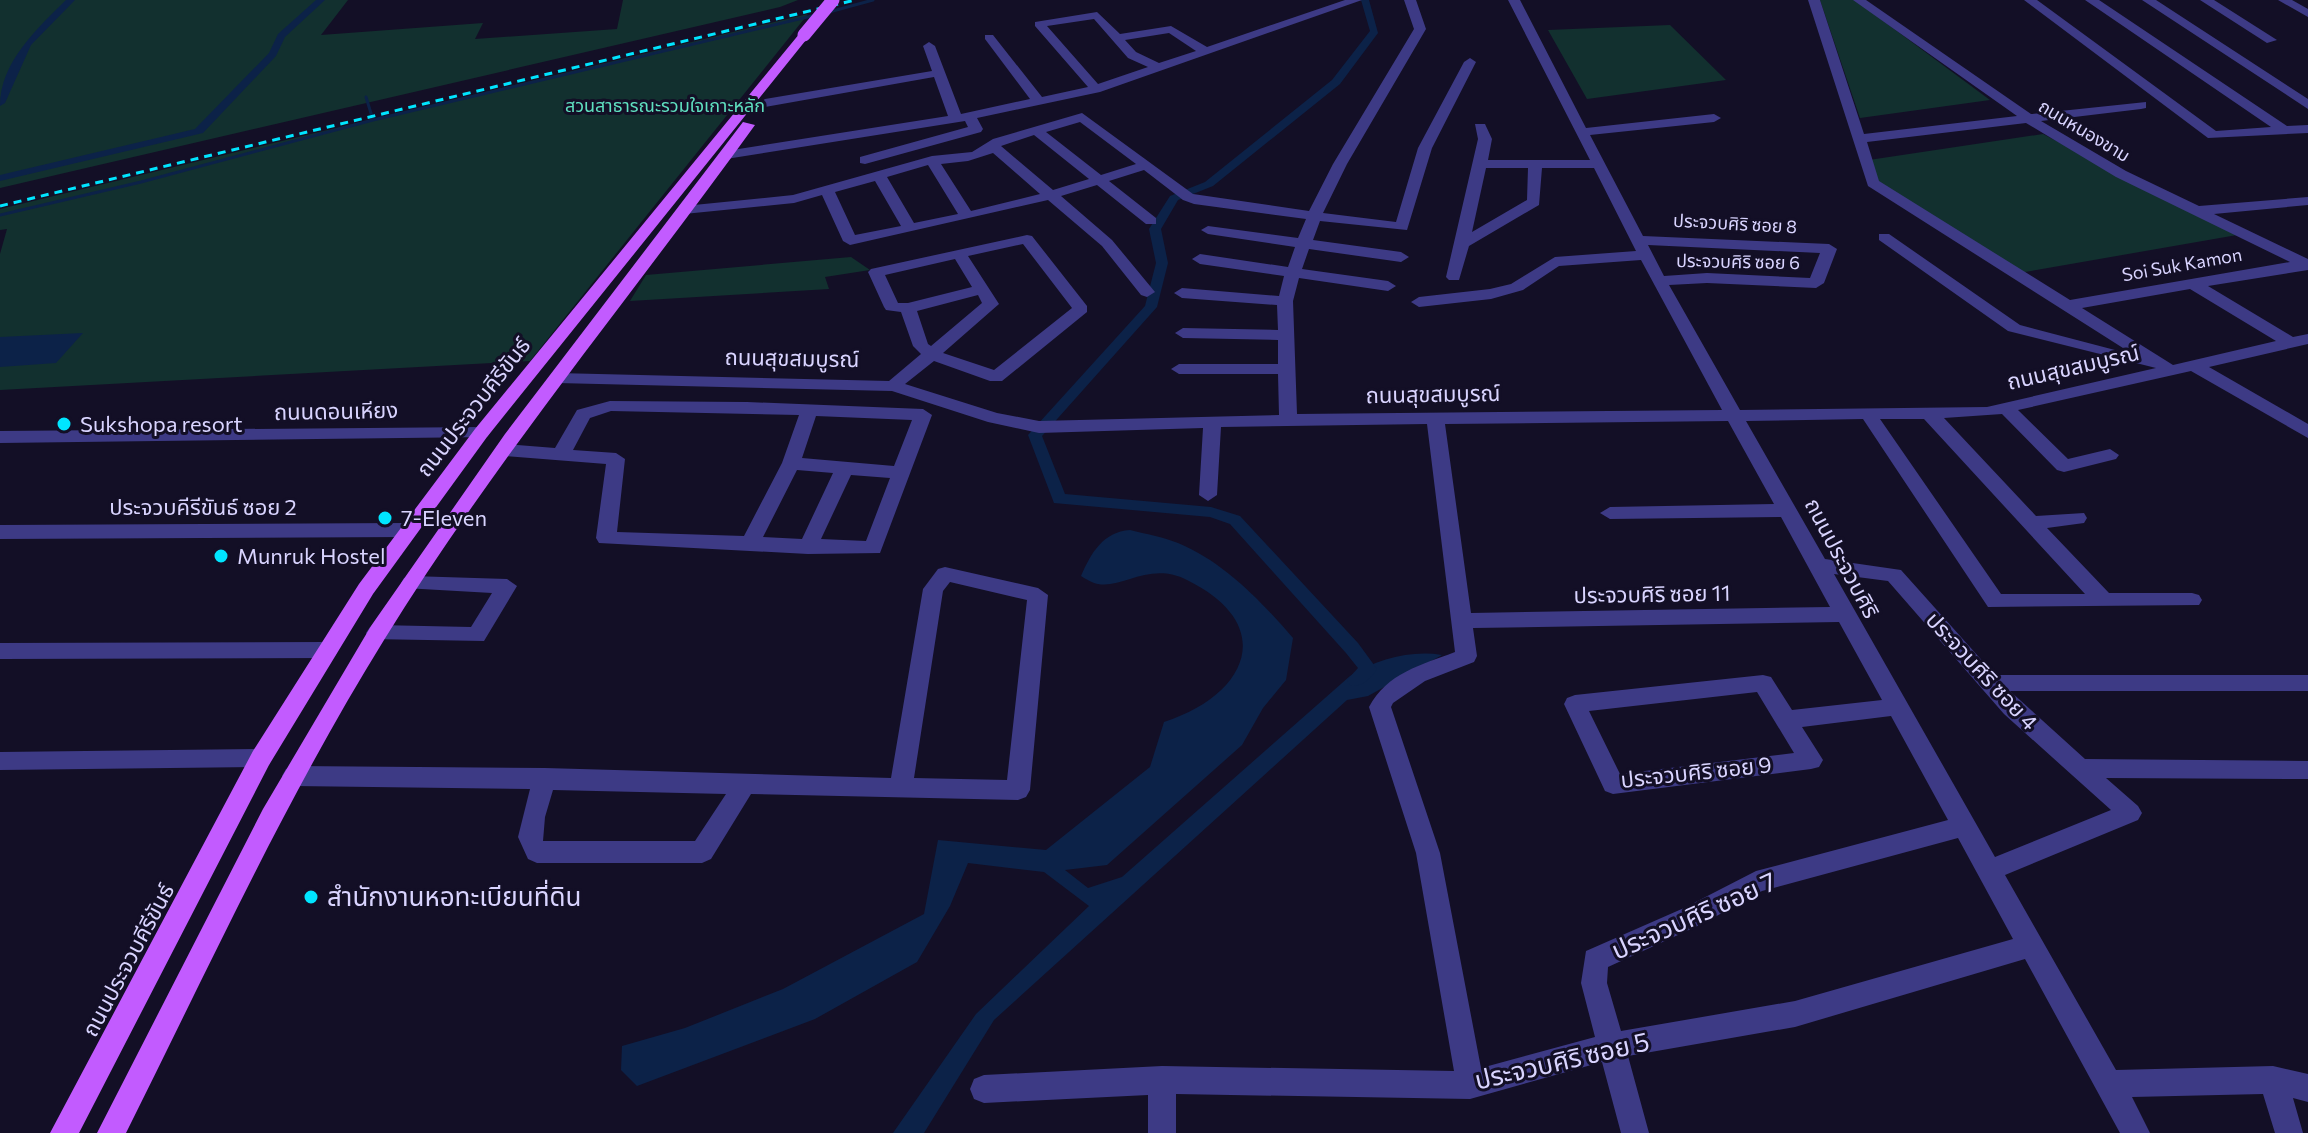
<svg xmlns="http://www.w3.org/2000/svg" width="2308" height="1133" font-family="Commissioner,'Noto Sans Thai',sans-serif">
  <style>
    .green { fill: #12302f }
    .water { fill: #0c2248 }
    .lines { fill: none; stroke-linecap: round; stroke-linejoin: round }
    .stream { stroke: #0c2248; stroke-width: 3 }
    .canal { fill: #0c2248; fill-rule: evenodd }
    .minor { fill: #3d3a85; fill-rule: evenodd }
    .major { fill: #c25bff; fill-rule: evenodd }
    .rail { stroke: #00e5ff; stroke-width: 3; stroke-dasharray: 8 6; stroke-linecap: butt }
    .major-bridge { stroke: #c25bff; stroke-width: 13 }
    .poi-dot { fill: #00e5ff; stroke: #130f26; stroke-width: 3 }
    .labels { text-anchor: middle; stroke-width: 6; stroke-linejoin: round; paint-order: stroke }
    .far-park-label { font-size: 18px; fill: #5fe0c0; stroke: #130f26 }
    .far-street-label { font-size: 18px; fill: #d9d4ff; stroke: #130f26 }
    .street-label { font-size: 22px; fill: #d9d4ff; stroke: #130f26 }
    .poi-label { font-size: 22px; fill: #d9d4ff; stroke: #130f26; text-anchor: start }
    .near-poi-label { font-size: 26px; fill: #d9d4ff; stroke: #130f26; text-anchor: start }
    .near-street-label { font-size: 26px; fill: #d9d4ff; stroke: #130f26 }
  </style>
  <rect width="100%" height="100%" fill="#130f26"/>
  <path class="green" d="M 0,0 L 348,0 L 321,35 L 483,23 L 475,39 L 617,29 L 623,0 L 798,0 L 780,7 L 0,188 Z
    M 1820,0 L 1855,0 L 1990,100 L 1860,118 Z
    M 808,14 L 530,361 L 0,390 L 0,254 L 7,229 L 0,230 L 0,209 Z
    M 1670,25 L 1726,80 L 1587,99 L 1548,30 Z
    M 2043,134 L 2237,235 L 2019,273 L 1878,184 L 1869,160 Z
    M 851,257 L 870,270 L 825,277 L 829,289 L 630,301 L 646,275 Z"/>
  <path class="water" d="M 83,333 L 56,363 L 0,367 L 0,337 Z
    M 1130,530 C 1146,534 1163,537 1178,543 C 1224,562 1261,601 1293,638 L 1286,680 L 1263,708 L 1242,745 L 1107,865 L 1065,870 L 1088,888 L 1122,877 L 1350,676 C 1377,659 1411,650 1442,655 L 1368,696 L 1347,700 L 994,1020 L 924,1133 L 893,1133 L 976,1014 L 1089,906 L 1044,872 L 968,863 L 950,906 L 917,962 L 815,1019 L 637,1086 L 621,1070 L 622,1046 L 685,1028 L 783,989 L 924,914 L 938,840 L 1046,850 L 1150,767 L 1164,722 C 1246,696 1280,626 1187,580 C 1150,561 1122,589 1098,584 C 1092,583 1086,579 1081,576 C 1091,553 1103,532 1130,530 Z"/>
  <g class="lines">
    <path class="stream" d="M 829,12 L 873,0
      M 366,97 L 373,120 L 816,15
      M 0,215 L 141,182 L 373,120"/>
    <path class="canal" d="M 66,0 L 75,0 L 31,45 L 5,103 L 0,106 C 0,62 37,29 66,0 Z
      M 316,0 L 325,0 L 285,37 L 276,56 L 203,133 L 0,181 L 0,175 L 195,129 L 269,53 L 278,34 Z
      M 1361,0 L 1369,0 L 1378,33 L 1340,84 L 1213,186 L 1178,200 L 1161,229 L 1168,263 L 1157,307 L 1042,436 L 1065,494 L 1211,507 L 1240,516 L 1358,643 L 1377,669 C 1371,679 1361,688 1350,685 L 1347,680 L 1358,668 L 1346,653 L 1230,524 L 1210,517 L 1054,503 L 1028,435 L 1145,306 L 1156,263 L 1149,229 L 1170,196 L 1205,182 L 1332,80 L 1370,31 Z"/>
    <path class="minor" d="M 1345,0 L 1362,0 L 1100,92 L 977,118 L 983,129 L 981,132 L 865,164 L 860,163 L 860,157 L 968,127 L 965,121 L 726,159 L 719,155 L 726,151 L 948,116 L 934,77 L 765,107 L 759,103 L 765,99 L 932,71 L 923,46 L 929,42 L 935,46 L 961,114 L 1030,99 L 985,39 L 985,35 L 993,35 L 1042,97 L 1088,87 L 1035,26 L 1035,22 L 1097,12 L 1120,34 L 1171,26 L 1207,47 ZM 1094,19 L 1128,58 L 1148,67 L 1098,84 L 1047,26 ZM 1169,33 L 1196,51 L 1159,63 L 1136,52 L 1125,40 Z
      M 1404,0 L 1416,0 L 1426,29 L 1347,164 L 1323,213 L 1396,222 L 1418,148 L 1464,62 L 1470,58 L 1476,62 L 1432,148 L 1407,230 L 1320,221 L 1313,240 L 1401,252 L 1409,257 L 1401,262 L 1309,249 L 1302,269 L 1388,281 L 1396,286 L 1388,291 L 1299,278 L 1293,301 L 1297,414 L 1722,410 L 1641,260 L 1559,266 L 1523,290 L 1491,299 L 1419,307 L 1411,302 L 1419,297 L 1490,289 L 1511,284 L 1555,257 L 1636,251 L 1594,168 L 1542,168 L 1539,205 L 1469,246 L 1459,280 L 1449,280 L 1446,277 L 1478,139 L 1475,124 L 1485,124 L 1492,139 L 1488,160 L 1590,160 L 1508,0 L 1520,0 L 1586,128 L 1714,114 L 1721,118 L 1714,122 L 1590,135 L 1643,236 L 1829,244 L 1837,249 L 1824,283 L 1816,288 L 1707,283 L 1669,285 L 1740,410 L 1987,407 L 2156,368 L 2008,331 L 1879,240 L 1879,234 L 1889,234 L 2020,325 L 2134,355 L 1868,186 L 1808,0 L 1820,0 L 1864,134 L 2017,116 L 1853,0 L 1866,0 L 2031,114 L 2146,102 L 2146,108 L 2141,109 L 2041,121 L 2126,171 L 2199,206 L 2308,197 L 2308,205 L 2214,214 L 2308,259 L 2308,270 L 2208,286 L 2293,337 L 2308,334 L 2308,344 L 2209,367 L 2308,424 L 2308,438 L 2191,371 L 2018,410 L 2068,459 L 2110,449 L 2119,455 L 2116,459 L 2064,472 L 2057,470 L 2002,414 L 1944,418 L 2036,516 L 2084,513 L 2087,518 L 2084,523 L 2047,528 L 2109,593 L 2192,593 L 2199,595 L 2202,600 L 2199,605 L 1988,607 L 1863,419 L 1746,421 L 1825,559 L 1901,570 L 1995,675 L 2308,675 L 2308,691 L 2010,691 L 2085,759 L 2308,761 L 2308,779 L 2106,778 L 2138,806 L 2142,813 L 2138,820 L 2005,875 L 2116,1070 L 2273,1066 L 2308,1074 L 2308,1102 L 2293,1098 L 2303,1133 L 2275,1133 L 2263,1094 L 2132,1097 L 2150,1133 L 2120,1133 L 2025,959 L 1795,1027 L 1628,1056 L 1649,1133 L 1621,1133 L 1602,1062 L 1470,1099 L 1176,1094 L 1176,1133 L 1148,1133 L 1148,1095 L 984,1103 L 974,1099 L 970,1089 L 974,1079 L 984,1075 L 1162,1066 L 1454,1071 L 1416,853 L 1369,707 C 1387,673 1421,665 1455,652 L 1427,424 L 1221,427 L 1217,495 L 1208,501 L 1199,495 L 1203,428 L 1039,433 L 988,422 L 892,391 L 557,383 L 548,378 L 557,373 L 889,381 L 921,354 L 913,346 L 901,312 L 886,310 L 884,307 L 868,272 L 871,269 L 1027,235 L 1032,236 L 1087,306 L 1087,312 L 1002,381 L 990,381 L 934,361 L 905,384 L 997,413 L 1039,421 L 1279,415 L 1278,374 L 1179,374 L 1171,369 L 1179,364 L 1278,364 L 1278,340 L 1183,338 L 1175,333 L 1183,328 L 1278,330 L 1277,305 L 1182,298 L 1174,293 L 1182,288 L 1279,296 L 1284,276 L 1200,264 L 1192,259 L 1200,254 L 1288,267 L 1295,247 L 1208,234 L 1201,230 L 1208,226 L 1298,238 L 1306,219 L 1194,204 L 1183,200 L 1144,170 L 1109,181 L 1156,218 L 1156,224 L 1146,224 L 1097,185 L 1061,196 L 1112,240 L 1155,292 L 1147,297 L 1141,295 L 1102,246 L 1048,200 L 850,245 L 843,241 L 822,195 L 794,203 L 684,214 L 677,210 L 684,206 L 793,195 L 932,156 L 972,152 L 993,139 L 1082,113 L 1193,194 L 1309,211 L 1333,164 L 1414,29 ZM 1080,122 L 1136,164 L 1101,175 L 1046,132 ZM 2026,123 L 2116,177 L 2290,262 L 2070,300 L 1879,181 L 1867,142 ZM 1034,135 L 1089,179 L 1053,190 L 1001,146 ZM 993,153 L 1040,194 L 971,211 L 941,164 L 968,161 ZM 928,165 L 958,214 L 914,223 L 887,177 ZM 1486,168 L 1528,168 L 1527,200 L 1472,232 ZM 875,181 L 901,226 L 855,235 L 835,192 ZM 1023,244 L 1072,308 L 994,370 L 943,353 L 999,304 L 968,256 ZM 1648,245 L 1820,253 L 1810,278 L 1707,273 L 1664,276 ZM 955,259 L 972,287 L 908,303 L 898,303 L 885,275 ZM 2190,289 L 2276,341 L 2173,365 L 2082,308 ZM 978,295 L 982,303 L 931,346 L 928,344 L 917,311 ZM 1880,419 L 1924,419 L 2085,594 L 2001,594 ZM 1728,421 L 1774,504 L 1610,507 L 1600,513 L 1610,519 L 1781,517 L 1830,607 L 1471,613 L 1445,424 ZM 1834,574 L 1888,581 L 2004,714 L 2111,810 L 1995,857 ZM 1839,622 L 1882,700 L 1792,710 L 1771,677 L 1763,675 L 1575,695 L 1567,698 L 1564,704 L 1605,791 L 1613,794 L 1811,769 L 1819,767 L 1823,760 L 1802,727 L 1891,716 L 1948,820 L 1756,871 L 1684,908 L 1586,951 L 1581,983 L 1595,1037 L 1481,1068 L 1440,853 L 1391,707 L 1393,703 L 1425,681 L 1474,662 L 1477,656 L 1473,628 ZM 1757,692 L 1794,753 L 1620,774 L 1589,711 ZM 1958,838 L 2013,939 L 1795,1001 L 1621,1031 L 1607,983 L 1608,967 L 1702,924 L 1762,891 Z
      M 2024,0 L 2037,0 L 2216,131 L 2271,127 L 2085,0 L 2099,0 L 2287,126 L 2308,125 L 2308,133 L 2208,138 Z
      M 2142,0 L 2156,0 L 2308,99 L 2308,109 Z
      M 2200,0 L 2214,0 L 2277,40 L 2267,43 Z
      M 2278,0 L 2292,0 L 2308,9 L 2308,17 Z
      M 610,401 L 747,402 L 923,409 L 932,415 L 880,553 L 808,554 L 599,543 L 596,538 L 606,464 L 504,456 L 495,450 L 504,444 L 555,448 L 577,410 ZM 611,411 L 799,415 L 782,463 L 744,536 L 617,532 L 625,459 L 616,453 L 573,450 L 590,418 ZM 816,416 L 912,420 L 894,466 L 802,458 ZM 797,470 L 833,473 L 802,539 L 763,537 ZM 851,475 L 890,478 L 866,541 L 821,539 Z
      M 481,427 L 487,429 L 490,433 L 487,437 L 0,443 L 0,431 Z
      M 407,523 L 417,530 L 407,537 L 0,539 L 0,525 Z
      M 945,567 L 1038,588 L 1048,595 L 1030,790 L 1026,797 L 1018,800 L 751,794 L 711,859 L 702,863 L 537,863 L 528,859 L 518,837 L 530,789 L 294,786 L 286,783 L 282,776 L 286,769 L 294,766 L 545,768 L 891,778 L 923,589 L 938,569 ZM 950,582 L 1027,600 L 1007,780 L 914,778 L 943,591 ZM 553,790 L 726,794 L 695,841 L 543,841 L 545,817 Z
      M 411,576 L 507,579 L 517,586 L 484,641 L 370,639 L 366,633 L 370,627 L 377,625 L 471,627 L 492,593 L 404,588 L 401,583 L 404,578 Z
      M 327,642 L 335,644 L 338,650 L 335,656 L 327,658 L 0,659 L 0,643 Z
      M 261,749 L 269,751 L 272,758 L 269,765 L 261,767 L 0,770 L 0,752 Z"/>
    <path class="major" d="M 800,33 L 810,35 L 487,437 L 373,594 L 269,765 L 79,1133 L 50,1133 L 253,751 L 359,584 L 475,429 Z
      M 743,122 L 755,125 C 631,297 495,460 384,640 C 286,798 209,967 126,1133 L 97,1133 L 263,809 L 371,626 L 505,434 Z"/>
    <path class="rail" d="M 0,206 L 855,0"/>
    <path class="major-bridge" d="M 804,35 L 833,0"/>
  </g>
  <g class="poi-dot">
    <circle cx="64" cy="424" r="8"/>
    <circle cx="385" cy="518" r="8"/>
    <circle cx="221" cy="556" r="8"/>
    <circle cx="311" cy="897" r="8"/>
  </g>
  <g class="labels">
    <g class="far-park-label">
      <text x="665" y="112">สวนสาธารณะรวมใจเกาะหลัก</text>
    </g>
    <g class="far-street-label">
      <text transform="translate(2084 131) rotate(31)" y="6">ถนนหนองขาม</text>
      <text transform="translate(1735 224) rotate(3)" y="6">ประจวบศิริ ซอย 8</text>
      <text transform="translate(1738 262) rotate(1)" y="6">ประจวบศิริ ซอย 6</text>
      <text transform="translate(2182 265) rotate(-10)" y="6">Soi Suk Kamon</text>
    </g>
    <g class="street-label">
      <text transform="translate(792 358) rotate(1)" y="8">ถนนสุขสมบูรณ์</text>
      <text transform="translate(2073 367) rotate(-13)" y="8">ถนนสุขสมบูรณ์</text>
      <text transform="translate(1433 394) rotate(-1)" y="8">ถนนสุขสมบูรณ์</text>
      <text transform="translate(473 407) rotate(-52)" y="8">ถนนประจวบคีรีขันธ์</text>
      <text transform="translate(336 411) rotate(-1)" y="8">ถนนดอนเหียง</text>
      <text x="203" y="515">ประจวบคีรีขันธ์ ซอย 2</text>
      <text transform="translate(1842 558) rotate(62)" y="8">ถนนประจวบศิริ</text>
      <text transform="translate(1652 594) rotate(-1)" y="8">ประจวบศิริ ซอย 11</text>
      <text transform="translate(1982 671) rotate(47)" y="8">ประจวบศิริ ซอย 4</text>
      <text transform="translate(1696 772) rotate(-6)" y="8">ประจวบศิริ ซอย 9</text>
      <text transform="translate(128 960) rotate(-62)" y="8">ถนนประจวบคีรีขันธ์</text>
    </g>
    <g class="poi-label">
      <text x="80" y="432">Sukshopa resort</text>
      <text x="401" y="526">7-Eleven</text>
      <text x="237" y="564">Munruk Hostel</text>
    </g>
    <g class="near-poi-label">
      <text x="327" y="906">สำนักงานหอทะเบียนที่ดิน</text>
    </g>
    <g class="near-street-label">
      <text transform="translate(1694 916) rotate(-24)" y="9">ประจวบศิริ ซอย 7</text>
      <text transform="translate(1562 1061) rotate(-13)" y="9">ประจวบศิริ ซอย 5</text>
    </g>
  </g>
</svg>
